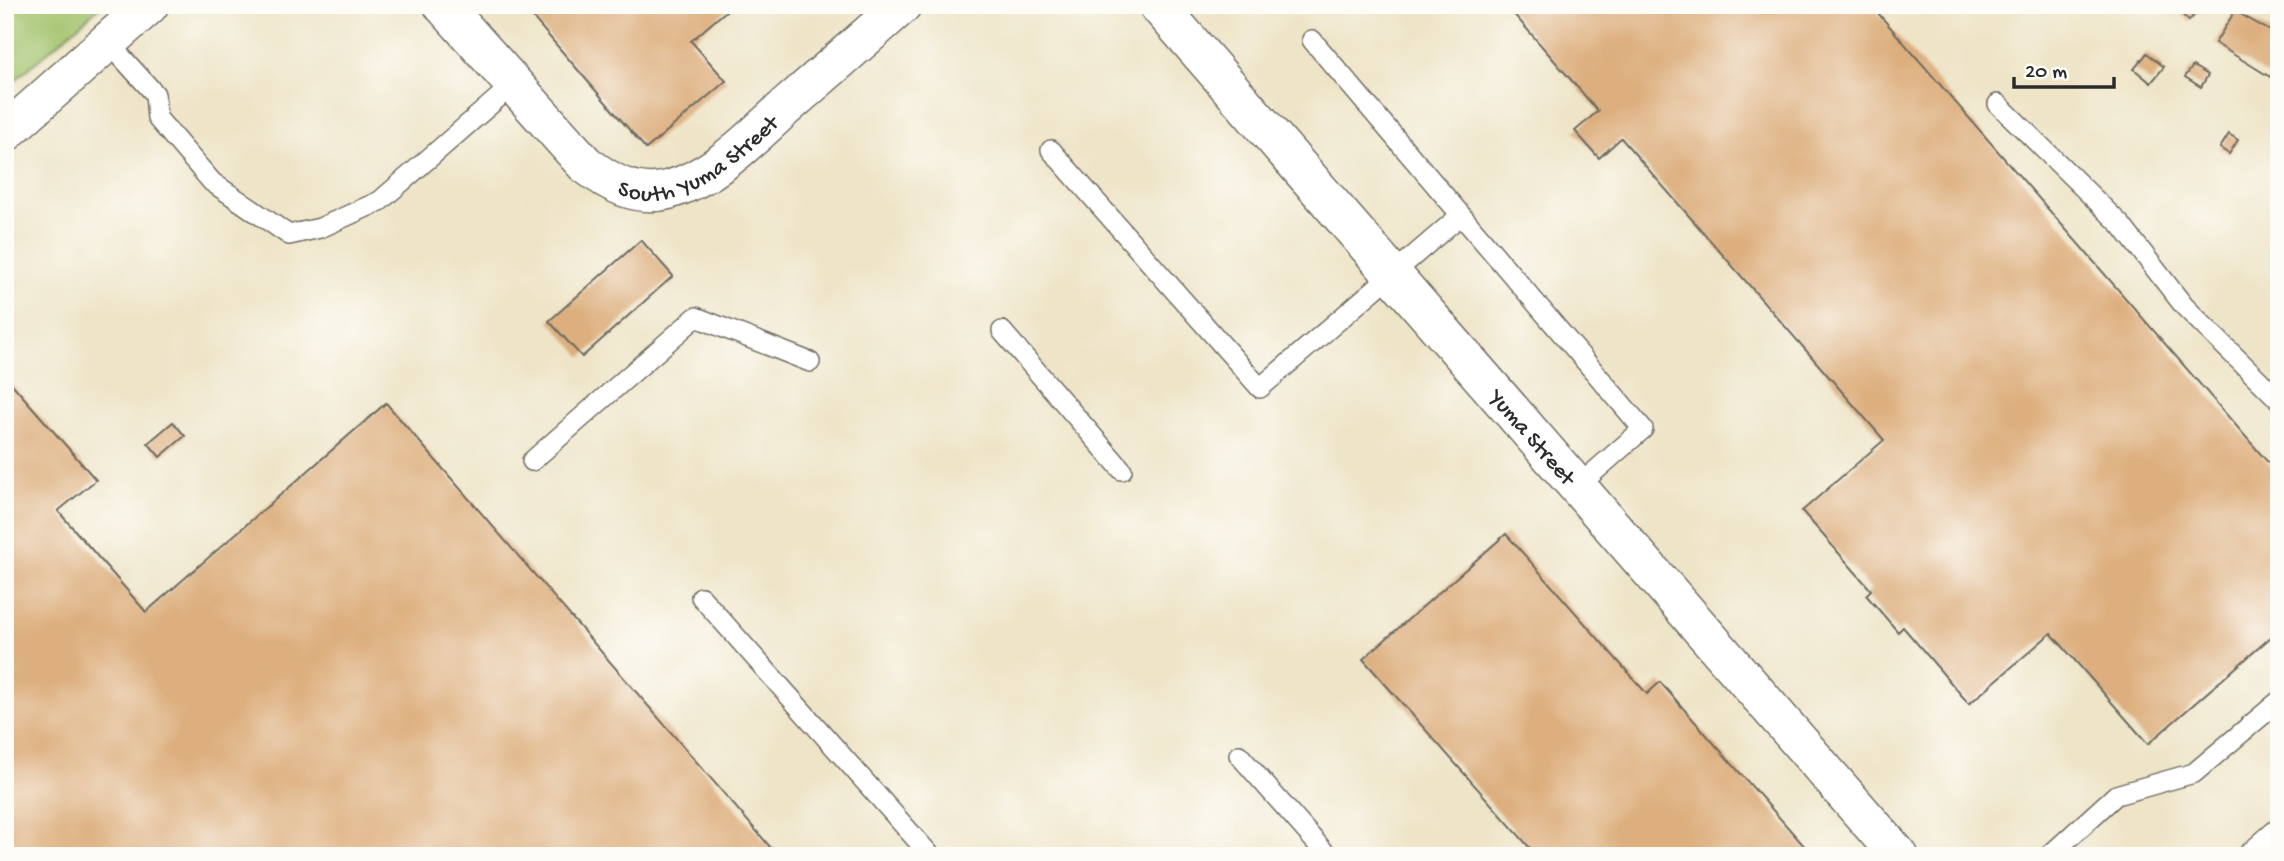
<svg xmlns="http://www.w3.org/2000/svg" width="2284" height="861" font-family="'Gochi Hand',sans-serif">
  <style>
    .green { fill: #a1c26b; stroke: #66764b; stroke-width: 2 }
    .building { fill: #ddaf7e }
    .lines { fill: none; stroke-linecap: round; stroke-linejoin: round }
    .lane-casing { stroke: #6f6c62; stroke-width: 22 }
    .street-casing { stroke: #6f6c62; stroke-width: 41 }
    .lane { stroke: #fff; stroke-width: 19 }
    .street { stroke: #fff; stroke-width: 38 }
    .labels { text-anchor: middle; stroke-width: 6; stroke-linejoin: round; paint-order: stroke }
    .street-label { font-size: 23px; fill: #2b2b2b; stroke: #fdfcf7 }
  </style>
  <rect width="100%" height="100%" fill="#fdfcf7"/>
  <filter id="ink" filterUnits="userSpaceOnUse"><feTurbulence type="fractalNoise" baseFrequency=".0143" numOctaves="2"/><feDisplacementMap in="SourceGraphic" scale="14" xChannelSelector="R" yChannelSelector="G"/><feConvolveMatrix kernelMatrix="1 2 1 2 8 2 1 2 1" color-interpolation-filters="sRGB"/></filter>
  <filter id="wash" filterUnits="userSpaceOnUse"><feTurbulence type="fractalNoise" baseFrequency=".00686" numOctaves="4" result="noise"/><feDisplacementMap in="SourceGraphic" scale="28" xChannelSelector="R" yChannelSelector="G"/><feGaussianBlur stdDeviation="1.57" result="paint"/><feColorMatrix in="noise" values="0 0 0 0 0 0 0 0 0 0 0 0 0 0 0 0 0 1.4 0 .05"/><feComposite in="paint" operator="in"/></filter>
  <g filter="url(#wash)">
    <rect width="100%" height="100%" fill="#eee4c7"/>
    <path class="green" d="M 5,5 L 102,5 L 5,89 Z"/>
    <g id="blocks">
      <path class="building" d="M 522,5 L 733,5 L 691,41 L 726,81 L 646,149 Z
        M 1506,5 L 1871,5 L 2279,475 L 2279,630 L 2148,744 L 2051,633 L 1969,704 L 1903,627 L 1898,632 L 1866,595 L 1871,590 L 1802,511 L 1884,440 L 1621,138 L 1599,158 L 1575,131 L 1598,111 Z
        M 2172,5 L 2203,5 L 2189,21 Z
        M 2235,11 L 2279,36 L 2279,63 L 2270,77 L 2215,43 Z
        M 2147,53 L 2164,67 L 2151,83 L 2134,69 Z
        M 2193,66 L 2208,75 L 2201,87 L 2185,77 Z
        M 2229,134 L 2238,140 L 2229,154 L 2220,148 Z
        M 641,240 L 673,276 L 582,357 L 549,321 Z
        M 5,376 L 96,480 L 58,511 L 146,612 L 386,403 L 778,856 L 5,856 Z
        M 173,422 L 185,436 L 160,457 L 148,443 Z
        M 1506,534 L 1647,694 L 1660,682 L 1813,856 L 1537,856 L 1363,659 Z"/>
    </g>
  </g>
  <g filter="url(#ink)">
    <use href="#blocks" fill-opacity="0" stroke="#6f6c62" stroke-width="2"/>
    <g class="lines">
      <defs>
        <path id="lane" d="M 1312,40 L 1643,429 L 1578,486
          M 108,42 L 155,94 L 157,118 L 212,182 L 289,235 L 320,228 L 380,201 L 514,84
          M 1998,104 L 2121,225 L 2184,306 L 2279,400
          M 1051,150 L 1260,388 L 1461,215
          M 1002,331 L 1122,470
          M 532,461 L 696,317 L 810,362
          M 701,597 L 931,856
          M 1239,755 L 1328,856
          M 2049,856 L 2116,795 L 2194,773 L 2279,701
          M 2246,856 L 2279,827"/>
        <g id="street">
          <path id="s1" d="M 443,5 L 585,164 C 610,183 636,198 668,190 C 716,177 754,135 789,104 C 827,71 865,38 902,5"/>
          <path id="s2" d="M 1158,5 L 1899,856"/>
          <path d="M 5,133 L 149,5"/>
        </g>
      </defs>
      <use href="#lane" class="lane-casing"/>
      <use href="#street" class="street-casing"/>
      <use href="#lane" class="lane"/>
      <use href="#street" class="street"/>
    </g>
  </g>
  <g class="labels">
    <g class="street-label">
      <text dy="8" stroke="none"><textPath href="#s1" startOffset="343">South Yuma Street</textPath></text>
      <text dy="8" stroke="none"><textPath href="#s2" startOffset="572">Yuma Street</textPath></text>
    </g>
  </g>
  <rect width="2284" height="861" fill="none" stroke="#fdfcf7" stroke-width="28"/>
  <path d="M2014 77v10h100v-10" fill="none" stroke="#2b2b2b" stroke-width="3.5"/>
  <text x="2025" y="77" font-size="21" fill="#2b2b2b" stroke="#fdfcf7" stroke-width="5" paint-order="stroke">20 m</text>
</svg>
